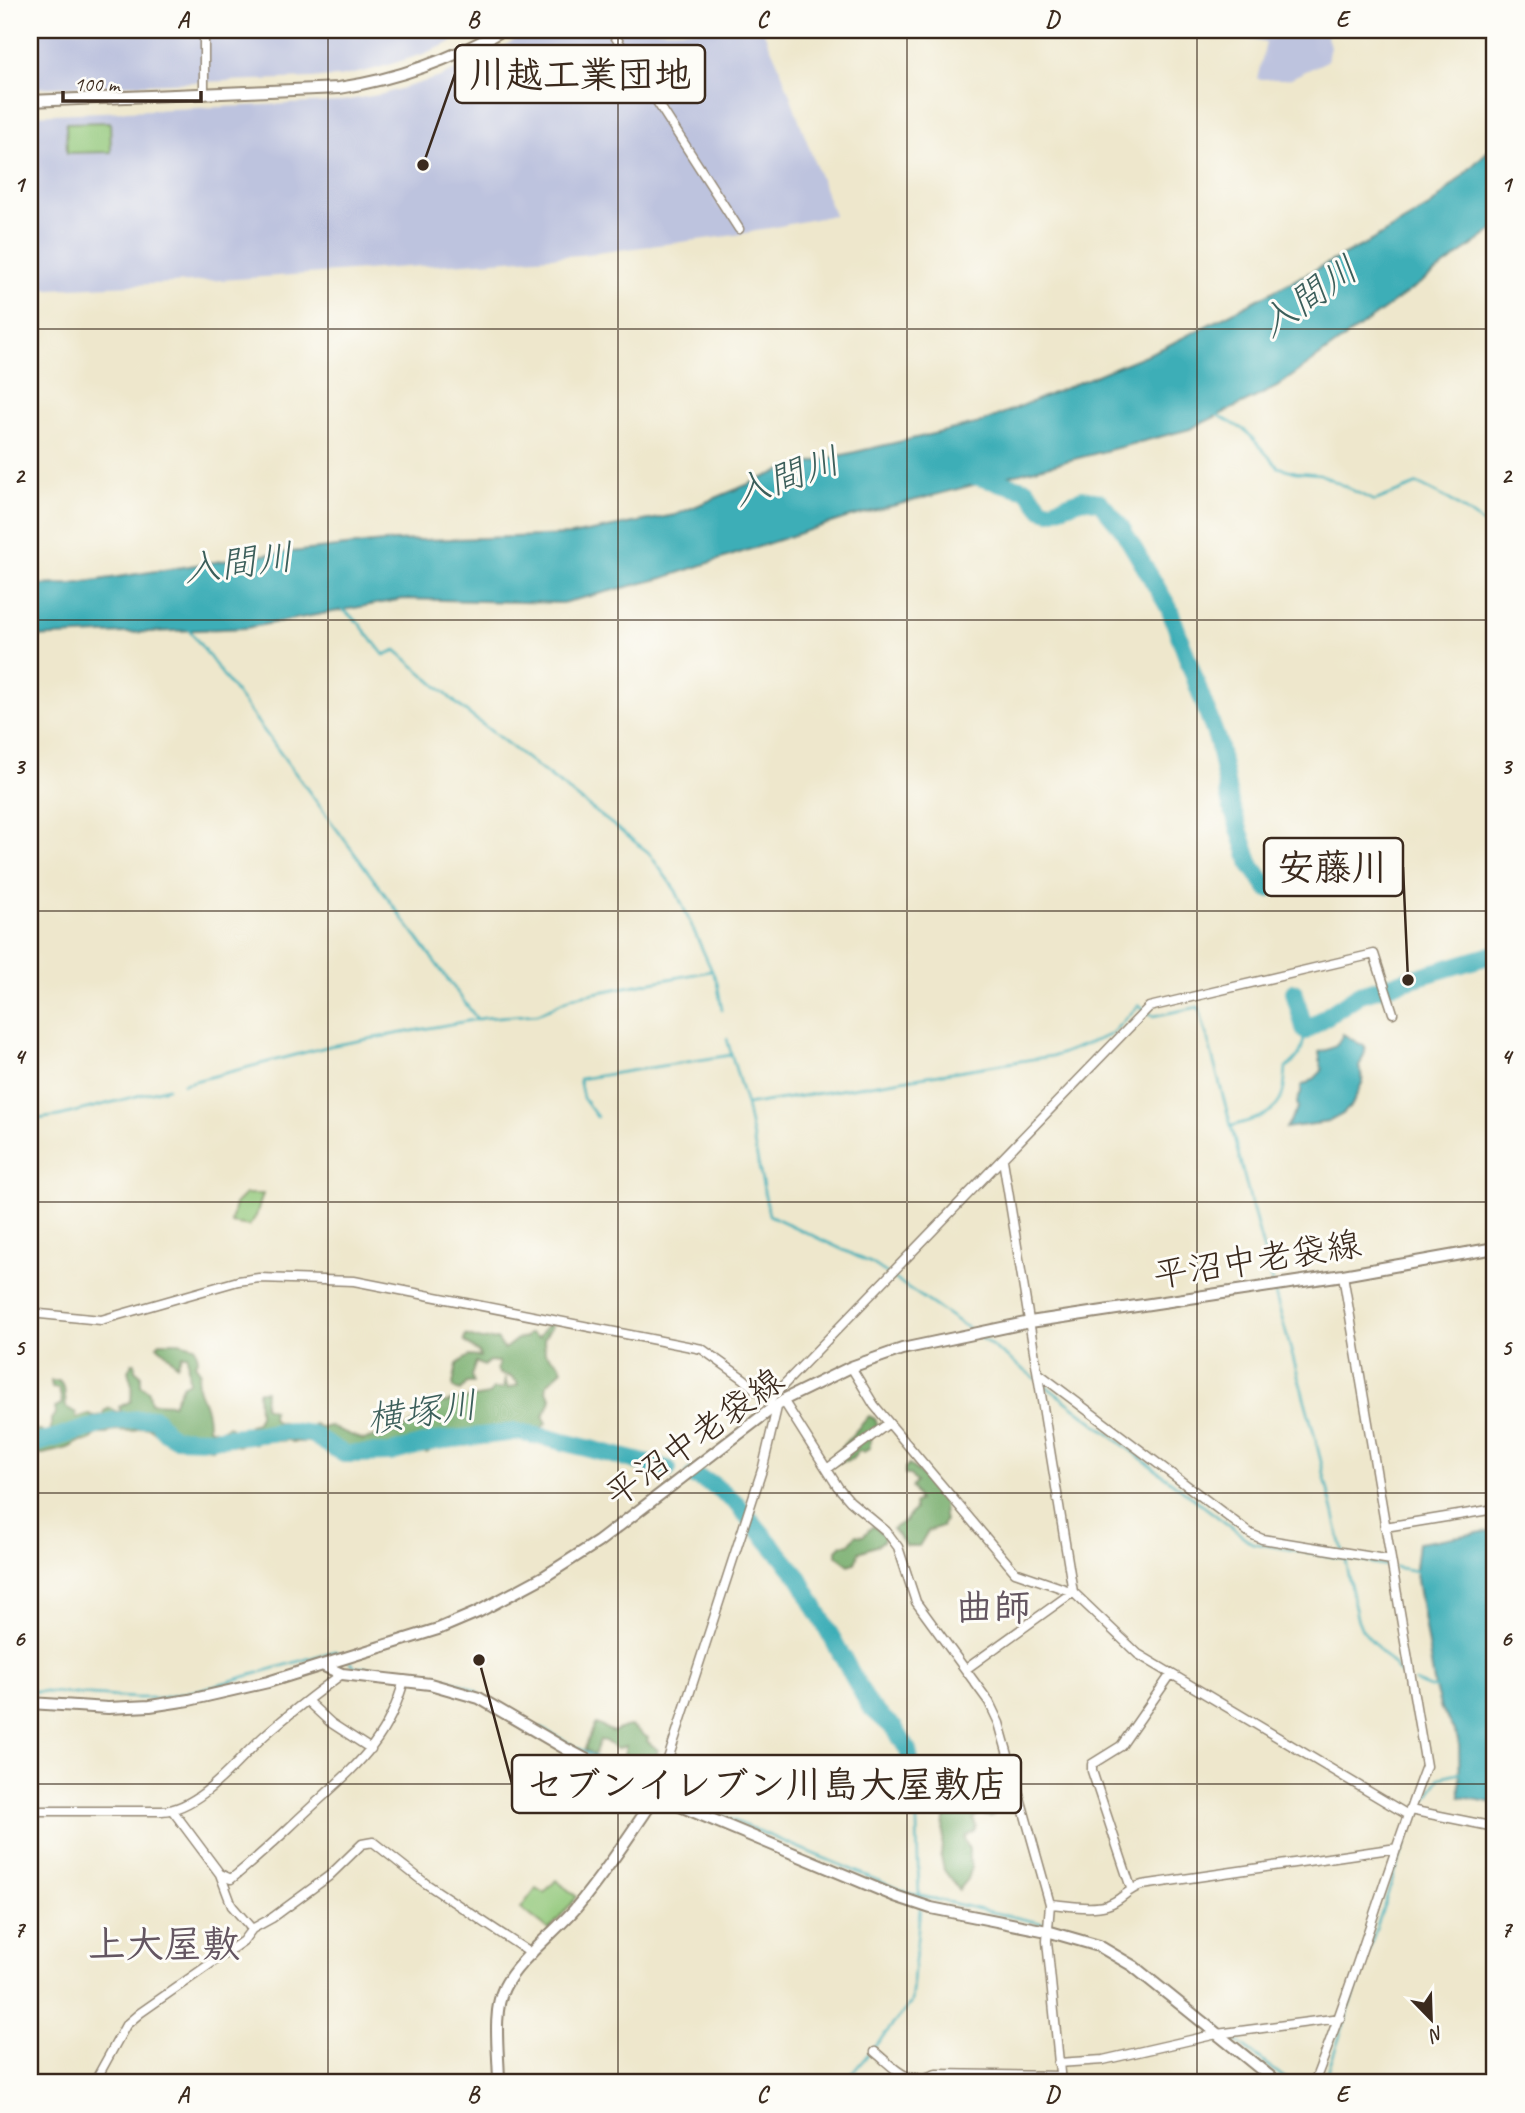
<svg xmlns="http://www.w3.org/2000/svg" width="1525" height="2113" font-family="Caveat,'Klee One',sans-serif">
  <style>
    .industrial { fill: #bdc3de }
    .green { fill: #92c87a; stroke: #66794c; stroke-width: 2 }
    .forest { fill: #75ac6a; stroke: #586b44; stroke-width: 2 }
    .water { fill: #3eaeb7; stroke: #3c6c6a; stroke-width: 2 }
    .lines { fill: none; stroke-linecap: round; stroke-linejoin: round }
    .stream { stroke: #3eaeb7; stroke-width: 2.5 }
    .river { stroke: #3eaeb7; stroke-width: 18 }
    .street-casing { stroke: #948875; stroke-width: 11 }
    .secondary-casing { stroke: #948875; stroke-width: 14 }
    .street { stroke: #fff; stroke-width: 8 }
    .secondary { stroke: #fff; stroke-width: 10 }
    .grid { fill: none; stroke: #3b2a1e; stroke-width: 2; stroke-opacity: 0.55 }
    .labels { text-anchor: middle; stroke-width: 6; stroke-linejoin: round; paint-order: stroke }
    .street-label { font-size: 35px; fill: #3b2a1e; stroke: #fdfcf7 }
    .water-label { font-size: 37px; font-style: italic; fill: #3c5f5b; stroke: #fdfcf7 }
    .quarter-label { font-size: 38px; font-weight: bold; fill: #645661; stroke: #fdfcf7 }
    .leader { fill: none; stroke: #3b2a1e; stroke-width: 2.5 }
    .callout-dot { fill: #3b2a1e; stroke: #fdfcf7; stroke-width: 2.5 }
    .callout { fill: #fdfcf7; stroke: #3b2a1e; stroke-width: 2.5 }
    .callout-label { font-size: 37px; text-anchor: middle; font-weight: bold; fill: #3b2a1e }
    .neatline { fill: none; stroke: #3b2a1e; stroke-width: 2.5 }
    .grid-label { font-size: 23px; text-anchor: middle; font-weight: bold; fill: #3b2a1e }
  </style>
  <rect width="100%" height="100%" fill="#fdfcf7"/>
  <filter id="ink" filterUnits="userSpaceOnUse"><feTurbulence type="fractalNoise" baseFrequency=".0143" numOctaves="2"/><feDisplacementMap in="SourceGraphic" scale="14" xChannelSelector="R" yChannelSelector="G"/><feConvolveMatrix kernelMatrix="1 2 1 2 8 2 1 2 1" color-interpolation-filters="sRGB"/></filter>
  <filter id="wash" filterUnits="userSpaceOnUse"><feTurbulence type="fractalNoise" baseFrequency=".00686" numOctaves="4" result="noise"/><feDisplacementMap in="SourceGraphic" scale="28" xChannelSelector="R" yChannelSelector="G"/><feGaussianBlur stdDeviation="1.57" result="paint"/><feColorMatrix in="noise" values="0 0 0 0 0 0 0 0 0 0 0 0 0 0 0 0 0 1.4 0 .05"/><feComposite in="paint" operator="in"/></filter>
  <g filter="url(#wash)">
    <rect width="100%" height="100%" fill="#eee7cc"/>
    <path class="industrial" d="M 30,30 L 478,30 L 427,53 L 375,69 L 340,77 L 30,88 Z
      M 529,30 L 763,30 L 780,68 L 834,215 L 736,235 L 580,255 L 192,282 L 30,290 L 30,115 L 337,102 L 383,94 L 440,77 L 497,51 Z
      M 1227,30 L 1330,30 L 1327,37 L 1330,46 L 1327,61 L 1289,79 L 1257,79 L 1266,43 L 1226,34 Z"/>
    <path class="green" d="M 110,122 L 111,152 L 67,153 L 66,123 Z
      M 245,1194 L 263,1194 L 256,1216 L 249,1226 L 231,1223 L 235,1204 Z
      M 556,1880 L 577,1897 L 549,1930 L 521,1908 L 536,1888 L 544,1893 Z"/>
    <path class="forest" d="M 548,1324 L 552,1326 L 544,1339 L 545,1353 L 560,1364 L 562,1370 L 547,1384 L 546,1391 L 551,1397 L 550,1403 L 543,1416 L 547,1423 L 540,1429 L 540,1434 L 537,1438 L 530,1433 L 525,1438 L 499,1438 L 464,1446 L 458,1443 C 445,1447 438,1442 427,1453 L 413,1450 L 396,1456 L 389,1451 L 383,1452 L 380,1460 L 366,1461 L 343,1457 L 327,1447 L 310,1442 L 291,1442 L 289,1440 L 277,1441 L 271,1436 L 262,1437 L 254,1444 L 244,1442 L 239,1446 L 220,1442 L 214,1444 L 212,1448 L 163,1438 L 150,1428 L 141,1427 L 132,1431 L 114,1430 L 107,1434 L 97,1434 L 89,1441 L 79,1442 L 68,1448 L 30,1457 L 30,1435 L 38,1430 L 45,1433 L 51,1430 L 51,1419 L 56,1413 L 55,1408 L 62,1403 L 59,1389 L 52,1388 L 51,1381 L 59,1381 L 64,1387 L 66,1407 L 76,1413 L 76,1418 L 90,1414 L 92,1417 L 104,1415 L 104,1411 L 110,1408 L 117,1412 L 121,1411 L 119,1407 L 131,1401 L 132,1385 L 128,1371 L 132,1363 L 135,1363 L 135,1370 L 141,1375 L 141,1385 L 149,1392 L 151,1403 L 173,1404 L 182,1386 L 189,1382 L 187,1355 L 182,1355 L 177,1365 C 169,1358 166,1351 157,1346 L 161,1342 L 179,1342 L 195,1346 L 198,1358 L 195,1364 L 200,1371 C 193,1389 203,1395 206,1410 C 208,1416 208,1423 208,1428 L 220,1432 L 227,1426 L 231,1427 L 232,1431 L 245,1430 L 249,1425 L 257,1423 L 259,1414 L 258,1391 L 265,1391 L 264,1407 L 273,1410 L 272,1417 L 274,1421 L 307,1429 L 314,1424 L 322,1428 L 329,1426 L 363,1440 L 379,1435 L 398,1432 L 412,1423 L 416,1424 L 423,1406 L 489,1395 L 493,1389 L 503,1389 L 505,1380 L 508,1389 L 518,1385 C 516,1377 507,1375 500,1374 L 497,1370 L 499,1362 L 489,1361 L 484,1366 L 476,1362 L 471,1376 L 473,1383 L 467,1383 L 460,1391 L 455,1389 L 453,1384 L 457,1364 L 469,1356 L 480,1357 L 479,1353 L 464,1341 L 465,1335 L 482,1340 L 497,1339 L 504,1349 L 517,1339 L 525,1338 L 528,1334 L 532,1334 L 538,1338 Z
      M 869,1416 L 875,1419 L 878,1426 L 870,1439 L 870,1448 L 864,1452 L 859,1451 L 852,1459 L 833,1464 L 829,1461 Z
      M 909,1464 L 942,1495 C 946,1504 941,1510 945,1520 L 942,1526 L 928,1531 L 919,1546 L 907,1546 L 892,1529 L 906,1520 L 915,1509 L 914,1504 L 919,1500 L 912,1487 L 916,1482 L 910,1475 L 905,1475 L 905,1468 Z
      M 873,1526 L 884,1535 L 884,1540 L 878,1545 L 859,1552 L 855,1563 L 849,1565 L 837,1556 L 837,1550 L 842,1545 L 849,1544 L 856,1535 L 863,1536 Z
      M 596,1724 L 613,1732 C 635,1721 630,1726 648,1738 L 647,1741 L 658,1750 L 656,1756 L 662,1760 L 661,1765 L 664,1767 L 656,1785 C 647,1779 642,1768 634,1762 C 631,1759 627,1757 624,1754 L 626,1746 L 616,1749 L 605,1741 L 600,1740 L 594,1755 L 585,1749 C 586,1745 593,1727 596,1724 Z
      M 983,1785 L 991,1785 L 1002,1805 L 1000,1809 L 996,1810 L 992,1816 L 979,1814 L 973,1819 L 976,1826 L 974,1831 L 966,1835 L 964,1839 L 969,1849 L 969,1860 L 972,1867 L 968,1879 L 959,1890 L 944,1870 L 941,1857 L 944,1819 L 953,1812 L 959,1814 L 986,1804 L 986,1795 L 981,1789 Z"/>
    <path class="water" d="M 1495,144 L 1495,229 L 1277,387 L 1190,429 L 846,518 L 663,578 L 562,603 L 403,599 L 246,628 L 30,637 L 30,585 L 72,584 L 254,556 L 392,541 L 571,535 L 675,515 L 787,468 L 980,423 L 1165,347 L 1367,243 L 1432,205 Z
      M 1343,1034 L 1365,1047 L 1365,1052 L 1359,1067 L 1363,1081 L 1352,1105 L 1343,1114 L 1328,1122 L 1286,1128 L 1298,1108 L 1297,1102 L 1301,1093 L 1301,1086 L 1313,1080 L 1322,1071 L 1319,1052 C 1332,1049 1338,1046 1343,1034 Z
      M 1495,1530 L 1495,1803 L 1460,1797 L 1459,1739 L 1441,1709 L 1435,1688 L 1415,1568 L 1418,1543 Z"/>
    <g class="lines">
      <path class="stream" d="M 1216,414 L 1246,431 L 1278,467 L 1296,472 L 1320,474 L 1374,501 L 1418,484 L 1450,500 L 1495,532
        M 341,608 L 358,622 L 384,655 L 396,650 L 465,711 L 648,852 L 676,891 L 717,982 L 722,1010
        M 188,628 L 477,1019
        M 727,1039 L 746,1105 L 769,1215 L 873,1264 L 972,1331
        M 183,1084 L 330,1046 L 484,1018 L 538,1014 L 573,997 L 711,971
        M 746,1105 L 1058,1055 L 1110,1035 L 1139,1005 L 1153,1016 L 1199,1007 L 1231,1126
        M 597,1117 L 583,1098 L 579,1079 L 731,1055
        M 30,1120 L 59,1116 L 168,1088
        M 1272,1283 L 1231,1126 C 1249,1121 1276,1116 1282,1096 C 1285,1088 1285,1077 1286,1068 C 1301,1057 1303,1049 1305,1031
        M 1274,1290 L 1314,1433 L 1345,1560 L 1357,1618 L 1362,1630 L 1405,1678 L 1408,1680
        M 980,1337 L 1036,1379
        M 1042,1383 L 1252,1543 L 1389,1566
        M 1395,1567 L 1416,1571
        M 350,1662 L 356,1667 C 397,1671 442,1672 478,1692
        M 1415,1682 L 1430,1688 L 1438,1688
        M 30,1691 L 136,1698 L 161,1698 L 195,1691 L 335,1651 L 342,1656
        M 541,1728 L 628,1775
        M 640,1782 L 908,1893 L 1045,1924
        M 916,1789 L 919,1898
        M 1051,1926 L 1084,1932 L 1116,1945 L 1222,2030
        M 1230,2036 L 1291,2083
        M 844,2083 L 911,2003 L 920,1908
        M 1324,2083 L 1413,1819 L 1440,1777 L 1461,1772"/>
      <path class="river" d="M 971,475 L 1027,490 L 1042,509 L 1050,511 L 1083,499 L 1100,502 L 1121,527 L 1169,608 L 1218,742 L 1230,802 L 1251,865 L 1268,889
        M 1294,992 L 1305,1031 L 1360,994 L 1495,954
        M 30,1445 L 114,1421 L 155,1418 L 166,1433 L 175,1438 L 210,1439 L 290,1431 L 311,1434 L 344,1454 L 390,1453 L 435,1441 L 516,1432 L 544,1437 L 668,1469
        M 693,1476 L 712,1484 L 736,1503 L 798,1576 L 870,1707 L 895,1729 L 908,1750 L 916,1789"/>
    </g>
  </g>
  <g filter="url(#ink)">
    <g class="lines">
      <defs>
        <path id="street" d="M 204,30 L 204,95
          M 611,30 L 739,229
          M 30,1313 L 101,1320 L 238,1281 L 259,1278 L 354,1281 L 702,1349 L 744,1379 L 771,1404
          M 851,1367 L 874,1405 L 889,1423 L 1015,1572 L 1073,1592 L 1138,1654 L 1408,1815
          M 1038,1373 L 1251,1534 L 1262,1539 L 1391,1560
          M 783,1400 L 838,1487 L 850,1501 L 886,1531 L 898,1547 L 916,1602 L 989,1702 L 999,1723 L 1050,1904 L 1047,1941 L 1061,2083
          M 768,1401 L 1149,1007 L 1374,954 L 1393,1013
          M 827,1469 L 889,1423
          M 1385,1527 L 1495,1509
          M 966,1669 L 1073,1592 L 1003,1160
          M 307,1701 L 331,1723 L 371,1749
          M 656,1796 L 763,1467 L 778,1403
          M 1410,1810 L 1495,1827
          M 30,1811 L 162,1811 C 201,1809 237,1760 265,1735 C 290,1713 316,1693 342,1674
          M 173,1811 L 220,1874 L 232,1906 L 252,1929
          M 220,1874 L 231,1879 C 258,1858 282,1834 307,1811 C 353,1768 387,1744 404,1680
          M 1131,1888 L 1092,1771 L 1092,1764 L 1121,1746 L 1171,1674
          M 1050,1904 C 1068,1905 1090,1910 1107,1905 C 1121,1901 1127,1889 1142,1885 L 1397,1848
          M 875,2052 C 897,2070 906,2086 936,2074 L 1060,2076
          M 1058,2063 L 1103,2060 L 1217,2034 L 1340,2018
          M 94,2083 L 126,2025 L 140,2013 L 243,1941 L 252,1929 L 272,1918 L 329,1876 L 362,1844 L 373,1842 L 425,1883 L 532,1954
          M 1314,2083 C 1355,1979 1386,1871 1426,1766 L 1343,1275"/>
        <path id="secondary" d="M 30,101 L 339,88 C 398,79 451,60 503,30
          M 324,1666 L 342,1674 L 430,1684 L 479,1698 L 566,1749 L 656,1796 L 895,1896 L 931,1908 L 1047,1931 L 1099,1946 L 1133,1966 L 1278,2083
          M 30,1703 L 108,1708 L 150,1706 L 189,1700 L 268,1682 L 438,1629 L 478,1612 L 545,1576 L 598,1542 L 783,1400 L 851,1367 L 902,1349 L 1030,1322 L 1343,1275 L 1495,1248
          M 499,2083 C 499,2056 492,2012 504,1988 C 517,1961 554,1933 575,1909 C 605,1873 631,1834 656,1796"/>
      </defs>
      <use href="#street" class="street-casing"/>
      <use href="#secondary" class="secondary-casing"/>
      <use href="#street" class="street"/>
      <use href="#secondary" class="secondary"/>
    </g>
  </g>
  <path class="grid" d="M 328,30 L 328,2083M 618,30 L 618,2083M 907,30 L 907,2083M 1197,30 L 1197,2083M 30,329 L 1495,329M 30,620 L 1495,620M 30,911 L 1495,911M 30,1202 L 1495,1202M 30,1493 L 1495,1493M 30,1784 L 1495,1784"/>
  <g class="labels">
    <g class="street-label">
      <text transform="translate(1257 1259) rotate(-9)" y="12">平沼中老袋線</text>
      <text transform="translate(694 1437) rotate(-36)" y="12">平沼中老袋線</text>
    </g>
    <g class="water-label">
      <text transform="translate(1308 296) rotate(-35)" y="13">入間川</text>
      <text transform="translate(786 476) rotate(-19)" y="13">入間川</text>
      <text transform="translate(238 562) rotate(-7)" y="13">入間川</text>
      <text transform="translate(422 1411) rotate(-8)" y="13">横塚川</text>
    </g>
    <g class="quarter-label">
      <text x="993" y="1620">曲師</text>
      <text x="164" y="1957">上大屋敷</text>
    </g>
  </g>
  <path class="leader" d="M423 165L455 74M1408 980L1403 867M479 1660L512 1784"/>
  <g class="callout-dot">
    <circle cx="423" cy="165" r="7"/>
    <circle cx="1408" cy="980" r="7"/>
    <circle cx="479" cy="1660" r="7"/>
  </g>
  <g class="callout">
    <rect x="455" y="45" width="250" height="58" rx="7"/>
    <rect x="1264" y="838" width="139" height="58" rx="7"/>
    <rect x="512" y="1755" width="509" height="58" rx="7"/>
  </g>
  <g class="callout-label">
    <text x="580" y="87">川越工業団地</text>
    <text x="1333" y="880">安藤川</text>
    <text x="767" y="1797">セブンイレブン川島大屋敷店</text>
  </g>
  <rect width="1525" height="2113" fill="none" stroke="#fdfcf7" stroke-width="77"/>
  <g transform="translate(1431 2019) rotate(157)" stroke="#fdfcf7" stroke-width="5" paint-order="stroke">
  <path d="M0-5L12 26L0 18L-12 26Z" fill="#3b2a1e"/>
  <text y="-10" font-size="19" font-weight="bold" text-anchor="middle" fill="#3b2a1e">N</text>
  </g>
  <path d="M63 91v10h138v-10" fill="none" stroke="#3b2a1e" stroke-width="3.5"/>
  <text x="74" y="91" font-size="21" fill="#3b2a1e" stroke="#fdfcf7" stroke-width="5" paint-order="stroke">100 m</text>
  <rect x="38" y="38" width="1448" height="2036" class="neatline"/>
  <g class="grid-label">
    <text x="183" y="27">A</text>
    <text x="473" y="27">B</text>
    <text x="762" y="27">C</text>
    <text x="1052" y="27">D</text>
    <text x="1342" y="27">E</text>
    <text x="19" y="192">1</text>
    <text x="1506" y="192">1</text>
    <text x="19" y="483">2</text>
    <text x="1506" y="483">2</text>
    <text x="19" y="774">3</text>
    <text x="1506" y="774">3</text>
    <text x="19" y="1064">4</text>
    <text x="1506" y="1064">4</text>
    <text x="19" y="1355">5</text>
    <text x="1506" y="1355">5</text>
    <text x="19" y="1646">6</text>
    <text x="1506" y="1646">6</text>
    <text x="19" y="1937">7</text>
    <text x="1506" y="1937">7</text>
    <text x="183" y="2102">A</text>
    <text x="473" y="2102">B</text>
    <text x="762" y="2102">C</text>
    <text x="1052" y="2102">D</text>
    <text x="1342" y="2102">E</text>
  </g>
</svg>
